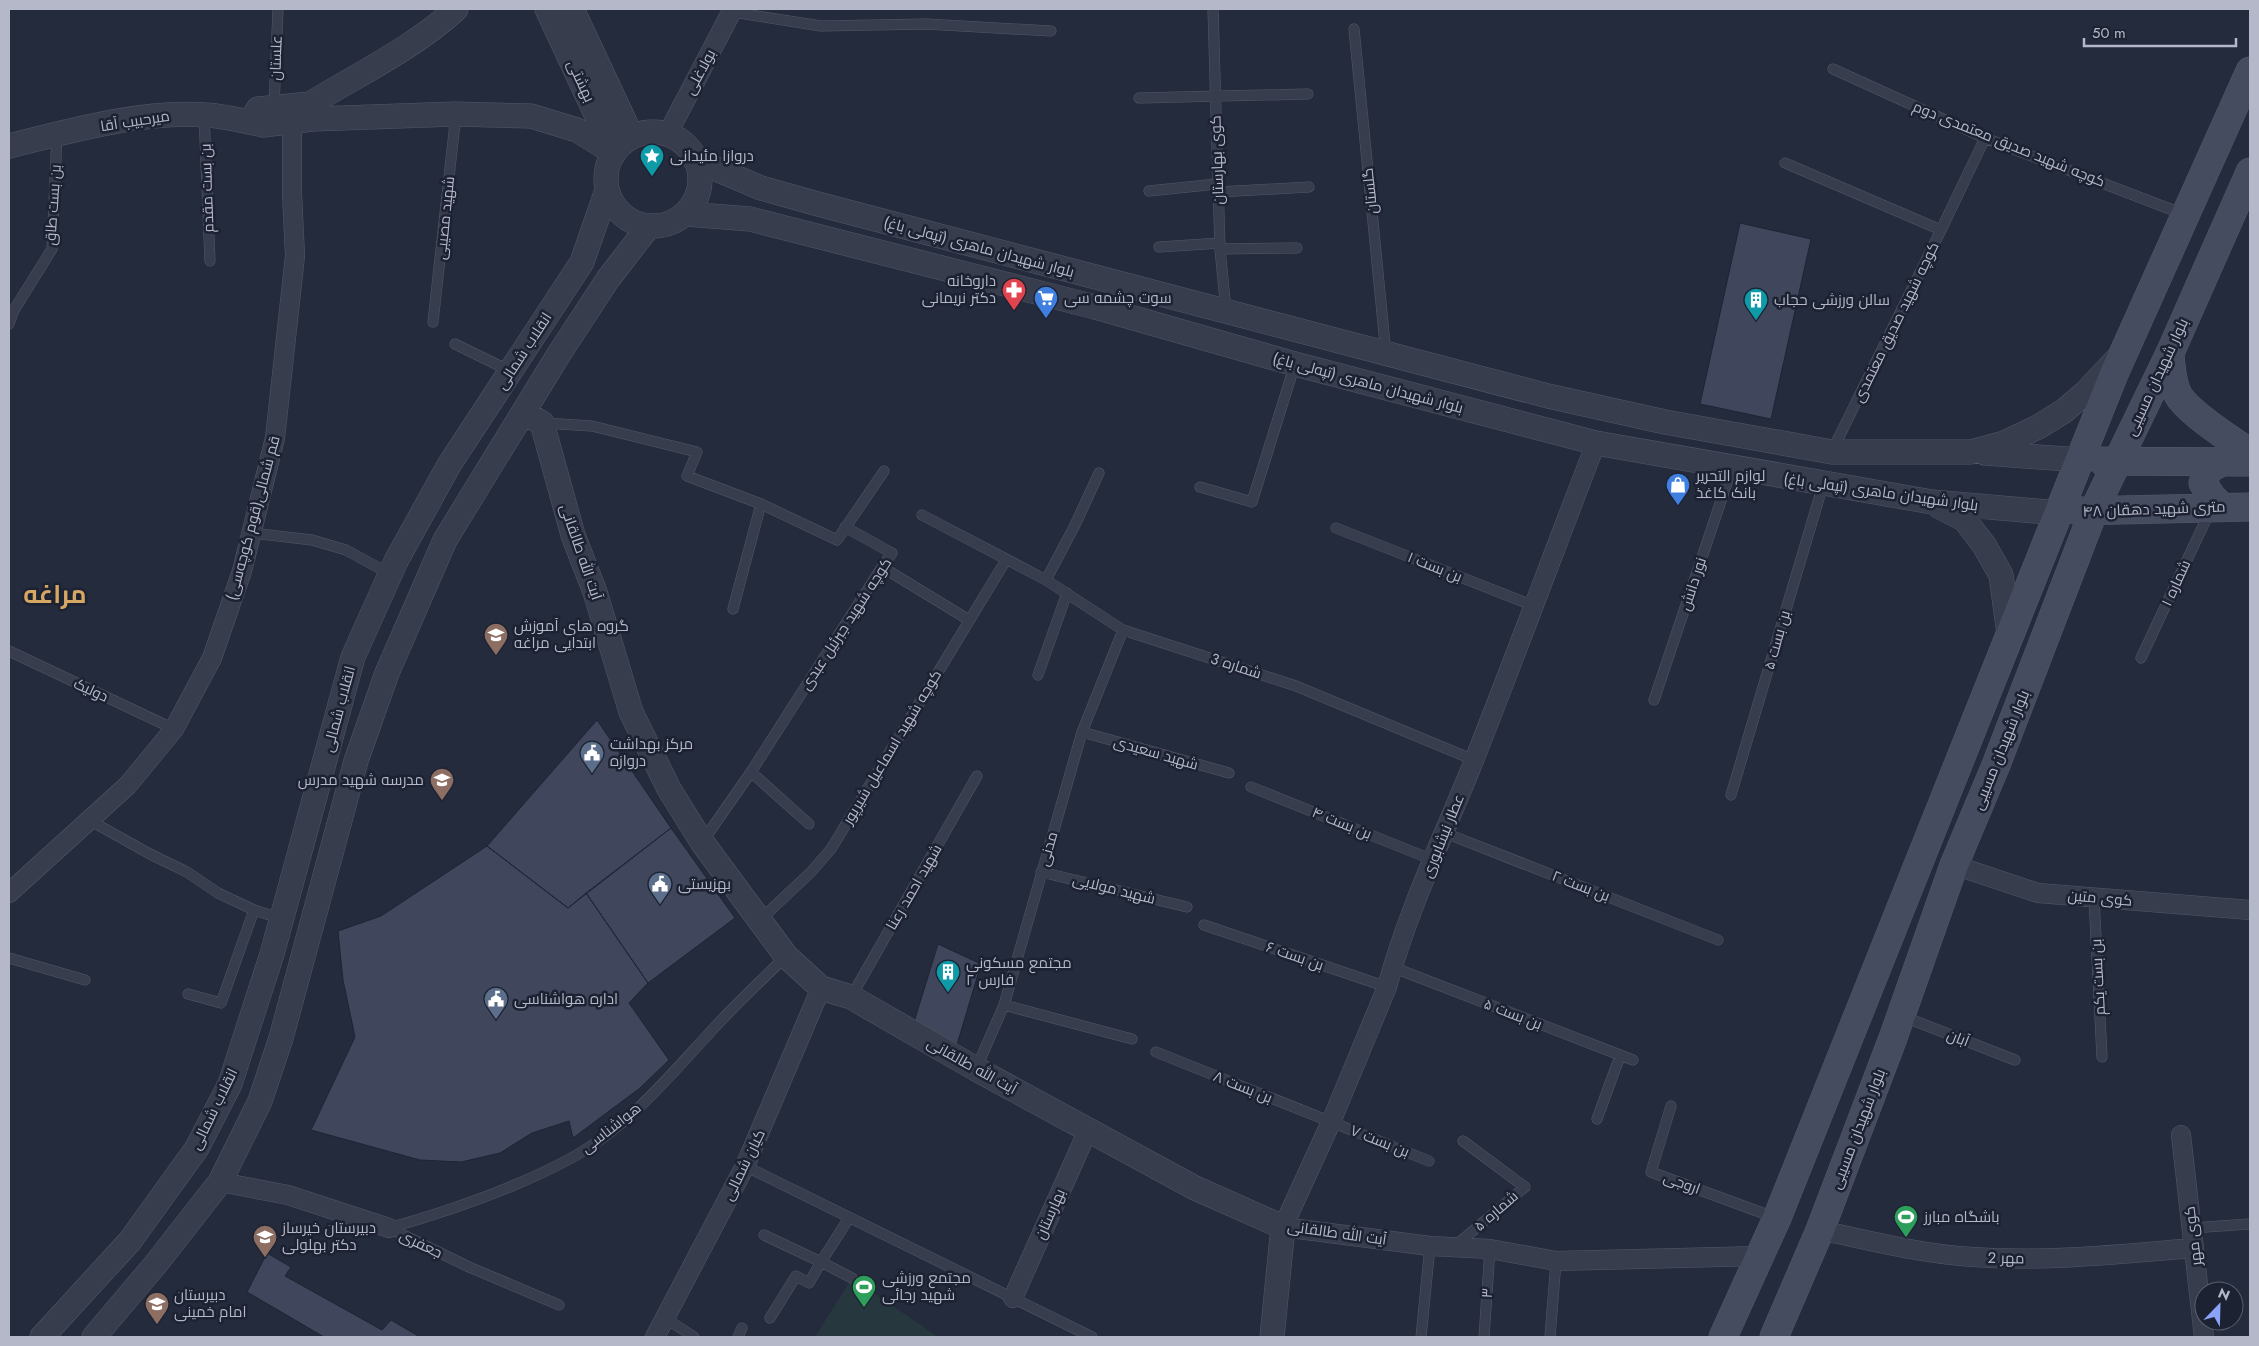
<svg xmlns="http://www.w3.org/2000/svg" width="2259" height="1346" font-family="Jost,Cairo,sans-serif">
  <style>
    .green { fill: #26383e }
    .building { fill: #40475d; stroke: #1f2434 }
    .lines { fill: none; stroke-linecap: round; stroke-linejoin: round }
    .service-casing { stroke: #535868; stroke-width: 11 }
    .minor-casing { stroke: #535868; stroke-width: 20 }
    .tertiary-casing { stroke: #535868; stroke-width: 25 }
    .secondary-casing { stroke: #535868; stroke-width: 29 }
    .service { stroke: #383d4d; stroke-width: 10 }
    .minor { stroke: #383d4d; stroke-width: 19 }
    .tertiary { stroke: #383d4d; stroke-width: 24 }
    .secondary { stroke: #464c60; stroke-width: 28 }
    .labels { text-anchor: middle; stroke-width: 5; stroke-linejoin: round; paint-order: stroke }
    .street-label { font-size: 15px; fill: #b4b8c9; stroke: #1d2232 }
    .poi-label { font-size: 15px; fill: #b4b8c9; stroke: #1d2232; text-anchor: start }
    .town-label { font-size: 25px; font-weight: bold; fill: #d4a763; stroke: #1d2232 }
  </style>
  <rect width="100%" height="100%" fill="#242b3d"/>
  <path class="green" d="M 852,1278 L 938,1337 L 815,1337 Z"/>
  <path class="building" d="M 1740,223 L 1811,239 L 1771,419 L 1700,404 Z
    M 597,720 L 671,828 L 568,908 L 487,846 Z
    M 671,828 L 735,918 L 648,983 L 586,893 Z
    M 487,846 L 568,908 L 586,893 L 648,983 L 629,1003 L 669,1060 L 640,1088 L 573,1138 L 569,1121 L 532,1133 L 500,1153 L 461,1162 L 420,1160 L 311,1130 L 355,1037 L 343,980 L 338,931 L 381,916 Z
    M 938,944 L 981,964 L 956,1048 L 914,1022 Z
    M 267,1253 L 291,1267 L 285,1276 L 382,1330 L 391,1320 L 420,1337 L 324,1337 L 247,1292 Z"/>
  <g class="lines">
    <defs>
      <path id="service" d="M 1213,9 L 1220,249 L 1226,311
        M 732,12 L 821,26 L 926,24 L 1051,31
        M 1354,29 L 1386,354
        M 1833,69 L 1985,138 L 2183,214
        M 1139,98 L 1308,94
        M 274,107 L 278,9
        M 204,114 L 210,261
        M 1785,163 L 1941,230
        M 1149,191 L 1217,184
        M 1218,192 L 1309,187
        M 1159,247 L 1220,243
        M 1220,249 L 1297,248
        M 433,322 L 456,114
        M 9,324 L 14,310 L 52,249 L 57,134
        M 455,344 L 510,371
        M 543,423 L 592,426 L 697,452 L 687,476 L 761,504 L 837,540 L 884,471
        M 1832,451 L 1941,230 L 1985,138
        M 1200,487 L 1252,502 L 1295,364
        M 922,515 L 1046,580 L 1123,630 L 1296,686 L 1474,760
        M 1336,528 L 1534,606
        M 252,533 L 312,540 L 346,550 L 390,574
        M 882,567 L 969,620
        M 1046,580 L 1075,525 L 1099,473
        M 733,609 L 761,504
        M 9,651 L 174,729
        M 2141,658 L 2210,511
        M 1038,675 L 1067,593
        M 1654,700 L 1732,468
        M 1082,732 L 1229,773
        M 751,772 L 809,824
        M 1251,787 L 1433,860
        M 1731,795 L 1823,485
        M 89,820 L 150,854 L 187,872 L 218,893 L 254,910 L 282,919
        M 1445,833 L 1718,940
        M 703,841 L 751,772 L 882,567 L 892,553 L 845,527
        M 1041,872 L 1187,907
        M 2094,898 L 2102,1057
        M 760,920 L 811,872 L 831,849 L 1006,560
        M 1204,925 L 1387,987
        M 9,958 L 85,980
        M 1392,967 L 1633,1060
        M 188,994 L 221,1003 L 254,910
        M 851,997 L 977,776
        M 1004,1005 L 1132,1039
        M 1902,1016 L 2015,1060
        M 1156,1052 L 1429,1161
        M 976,1069 L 1004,1005 L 1082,732 L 1123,630
        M 1671,1106 L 1651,1172 L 1776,1218
        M 1597,1119 L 1620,1056
        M 745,1166 L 1092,1337
        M 849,1218 L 821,1262 L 852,1278
        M 389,1228 C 453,1210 517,1188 575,1156 C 630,1125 672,1073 714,1028 C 737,1003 762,980 786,956
        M 389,1228 L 469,1267 L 559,1305
        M 2192,1228 L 2249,1224
        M 764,1235 L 821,1262 L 809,1283 L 796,1276 L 770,1318
        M 1455,1246 L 1525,1187 L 1463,1141
        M 665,1318 L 694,1337
        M 738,1337 L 742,1328
        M 1421,1337 L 1430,1246
        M 1484,1337 L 1490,1249
        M 1550,1337 L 1556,1261"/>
      <path id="minor" d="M 667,135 L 733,9
        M 1596,443 C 1554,551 1514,660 1471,768 C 1442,839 1407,913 1387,987 L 1331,1122 L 1283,1227 L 1430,1246 L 1490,1249 L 1556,1261 L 1760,1256
        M 1954,865 L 2038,893 L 2250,910
        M 9,893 L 128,785 L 174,729 L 212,658 L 242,571 L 275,438 L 295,256 L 292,193 L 292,122
        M 2181,1135 L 2204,1337
        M 220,1182 L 288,1195 L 389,1228
        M 1820,1230 C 1870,1241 1922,1254 1973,1257 C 2048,1262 2120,1254 2194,1248
        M 1013,1298 L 1088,1130
        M 655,1337 L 745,1166 L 821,988"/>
      <path id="tertiary" d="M 547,9 L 614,153
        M 572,9 L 632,137
        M 310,104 C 357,75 415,47 456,9
        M 310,104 L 317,111 L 313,119 L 263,125 L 256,121 L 254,116 L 258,109 Z
        M 313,119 L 456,114 L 531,116 L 577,130 L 614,153
        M606 179a47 47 0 1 1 94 0a47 47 0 1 1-94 0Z
        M 9,146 C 69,131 144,110 206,115 C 225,116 244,121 263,125
        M 695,160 L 761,188 L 818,204 L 1548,396 L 1665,422 L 1832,452 L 1971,452 L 2004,443 L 2038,427 L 2064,411 L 2085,393 L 2118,358
        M 685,214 L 750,219 L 1095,307 L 1295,364 L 1596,443 L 1932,502 L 2059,513
        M 524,413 L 542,423 L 573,535 L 595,592 L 631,712 L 669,789 L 702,842 L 786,956 L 821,988 L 851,997 L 976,1069 L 1195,1188 L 1283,1227 L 1272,1337
        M 1985,453 L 2080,460
        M 1940,507 L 1965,520 L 1984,545 L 2001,575 L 2009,634
        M 42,1337 L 130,1241 L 197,1148 L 230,1084 L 272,954 L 353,657 L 396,561 L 449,465 L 582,262 L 607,190
        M 94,1337 L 155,1265 L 220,1182 L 260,1101 L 281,1038 L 356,761 L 387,673 L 445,540 L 559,354 L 608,279 L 649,226"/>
      <path id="secondary" d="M 2170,353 C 2171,367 2172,386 2180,398 C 2195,417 2230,439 2250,453
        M 2102,461 L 2250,462
        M 2222,507 L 2212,497 L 2203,483 L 2208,469 L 2225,461
        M 2078,511 L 2250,507
        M 1723,1337 L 1777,1218 L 2114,374 L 2250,71
        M 1774,1337 L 1820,1230 L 1893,1038 L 1954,865 L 1996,765 L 2094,510 L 2170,353 L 2250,172"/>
    </defs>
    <use href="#service" class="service-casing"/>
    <use href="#minor" class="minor-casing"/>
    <use href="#tertiary" class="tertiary-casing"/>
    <use href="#secondary" class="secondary-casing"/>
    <use href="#service" class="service"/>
    <use href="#minor" class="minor"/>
    <use href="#tertiary" class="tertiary"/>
    <use href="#secondary" class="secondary"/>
  </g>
  <defs>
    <symbol id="sight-pin" viewBox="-11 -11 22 30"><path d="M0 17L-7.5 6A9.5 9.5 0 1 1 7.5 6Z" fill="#0f9aa8" stroke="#1d2232"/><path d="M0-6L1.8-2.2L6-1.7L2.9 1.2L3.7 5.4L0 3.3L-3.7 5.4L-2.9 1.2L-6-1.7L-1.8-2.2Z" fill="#fff"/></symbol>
    <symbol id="pharmacy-pin" viewBox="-11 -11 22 30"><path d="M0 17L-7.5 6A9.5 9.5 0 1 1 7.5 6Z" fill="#e0444e" stroke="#1d2232"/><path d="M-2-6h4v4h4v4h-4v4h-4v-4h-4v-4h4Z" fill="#fff"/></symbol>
    <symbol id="supermarket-pin" viewBox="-11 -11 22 30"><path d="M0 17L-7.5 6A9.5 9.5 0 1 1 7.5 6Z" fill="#3f7fe0" stroke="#1d2232"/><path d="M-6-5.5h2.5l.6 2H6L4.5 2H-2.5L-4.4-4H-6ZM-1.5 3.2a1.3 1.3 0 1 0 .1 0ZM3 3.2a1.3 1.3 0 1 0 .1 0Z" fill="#fff"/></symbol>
    <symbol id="building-pin" viewBox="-11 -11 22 30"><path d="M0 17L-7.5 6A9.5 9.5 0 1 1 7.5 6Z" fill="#0f9aa8" stroke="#1d2232"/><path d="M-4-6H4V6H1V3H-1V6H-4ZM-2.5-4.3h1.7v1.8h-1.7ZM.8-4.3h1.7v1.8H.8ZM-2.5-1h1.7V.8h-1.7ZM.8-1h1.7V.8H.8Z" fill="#fff"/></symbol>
    <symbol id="shop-pin" viewBox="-11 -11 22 30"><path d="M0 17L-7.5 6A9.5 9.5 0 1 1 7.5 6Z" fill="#3f7fe0" stroke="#1d2232"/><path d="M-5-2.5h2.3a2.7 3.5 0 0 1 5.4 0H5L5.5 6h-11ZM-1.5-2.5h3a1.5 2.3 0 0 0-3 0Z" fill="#fff"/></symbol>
    <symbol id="school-pin" viewBox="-11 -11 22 30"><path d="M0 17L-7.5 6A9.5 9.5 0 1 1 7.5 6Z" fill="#8d6e63" stroke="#1d2232"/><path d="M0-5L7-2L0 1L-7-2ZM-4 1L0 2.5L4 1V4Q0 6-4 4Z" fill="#fff"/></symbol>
    <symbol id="civic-pin" viewBox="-11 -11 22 30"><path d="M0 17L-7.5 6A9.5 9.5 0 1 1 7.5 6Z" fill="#5c6f8a" stroke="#1d2232"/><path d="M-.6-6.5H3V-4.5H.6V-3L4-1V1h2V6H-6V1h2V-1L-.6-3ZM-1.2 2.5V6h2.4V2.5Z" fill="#fff"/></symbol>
    <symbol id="stadium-pin" viewBox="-11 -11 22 30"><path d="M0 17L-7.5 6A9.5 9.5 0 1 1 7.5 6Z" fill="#2e9e5b" stroke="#1d2232"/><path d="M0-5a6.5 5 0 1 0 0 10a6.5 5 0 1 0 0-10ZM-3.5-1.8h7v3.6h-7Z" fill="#fff"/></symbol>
  </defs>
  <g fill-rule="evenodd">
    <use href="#sight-pin" x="638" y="142" width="28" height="38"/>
    <use href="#pharmacy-pin" x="1000" y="276" width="28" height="38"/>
    <use href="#supermarket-pin" x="1032" y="284" width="28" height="38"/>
    <use href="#building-pin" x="1742" y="286" width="28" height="38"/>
    <use href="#shop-pin" x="1664" y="471" width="28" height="38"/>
    <use href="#school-pin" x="482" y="621" width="28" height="38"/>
    <use href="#civic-pin" x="578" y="739" width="28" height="38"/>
    <use href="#school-pin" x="428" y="766" width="28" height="38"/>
    <use href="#civic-pin" x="646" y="870" width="28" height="38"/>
    <use href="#building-pin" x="934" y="958" width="28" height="38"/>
    <use href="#civic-pin" x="482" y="985" width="28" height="38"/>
    <use href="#stadium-pin" x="1892" y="1203" width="28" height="38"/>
    <use href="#school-pin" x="251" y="1223" width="28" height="38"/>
    <use href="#stadium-pin" x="850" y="1273" width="28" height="38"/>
    <use href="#school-pin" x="143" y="1290" width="28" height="38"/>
  </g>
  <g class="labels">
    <g class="street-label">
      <text transform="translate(276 58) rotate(-88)" y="5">علستان</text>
      <text transform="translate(700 72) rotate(-62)" y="5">بولاغلی</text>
      <text transform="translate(581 81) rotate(65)" y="5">بهشتی</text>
      <text transform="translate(135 121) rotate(-9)" y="5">میرحبیب آقا</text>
      <text transform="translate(2009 144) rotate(22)" y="5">کوچه شهید صدیق معتمدی دوم</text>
      <text transform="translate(1217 160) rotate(-92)" y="5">کوی بهارستان</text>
      <text transform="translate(207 188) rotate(-92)" y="5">بن بست مقدم</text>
      <text transform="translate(1370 191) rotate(-96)" y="5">گلستان</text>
      <text transform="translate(53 205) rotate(-86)" y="5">بن بست طاق</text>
      <text transform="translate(445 218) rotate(-84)" y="5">شهید مصیبی</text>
      <text transform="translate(979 247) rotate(15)" y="5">بلوار شهیدان ماهری (تپه‌لی باغ)</text>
      <text transform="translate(1896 322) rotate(-64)" y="5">کوچه شهید صدیق معتمدی</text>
      <text transform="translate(524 351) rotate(-57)" y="5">انقلاب شمالی</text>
      <text transform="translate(2157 377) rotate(-65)" y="5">بلوار شهیدان مسیبی</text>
      <text transform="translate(1368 383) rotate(15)" y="5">بلوار شهیدان ماهری (تپه‌لی باغ)</text>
      <text transform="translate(1881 492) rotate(8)" y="5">بلوار شهیدان ماهری (تپه‌لی باغ)</text>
      <text transform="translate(2154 509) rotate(-2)" y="5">۴۸ متری شهید دهقان</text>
      <text transform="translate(253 518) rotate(-75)" y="5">قم شمالی(قوم کوچه‌سی)</text>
      <text transform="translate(581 552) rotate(71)" y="5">آیت الله طالقانی</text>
      <text transform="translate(1435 567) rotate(22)" y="5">بن بست ۱</text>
      <text transform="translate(2176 583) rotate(-65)" y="5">شماره ۱</text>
      <text transform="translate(1693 584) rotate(-72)" y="5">نور دانش</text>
      <text transform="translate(846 624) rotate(-57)" y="5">کوچه شهید جبرئیل عبدی</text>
      <text transform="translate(1777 640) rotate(-74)" y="5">بن بست ۵</text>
      <text transform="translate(1236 666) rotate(18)" y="5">شماره 3</text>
      <text transform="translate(91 690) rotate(25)" y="5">دولیک</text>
      <text transform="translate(339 709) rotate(-75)" y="5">انقلاب شمالی</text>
      <text transform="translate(892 747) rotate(-59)" y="5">کوچه شهید اسماعیل شیرپور</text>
      <text transform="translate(2001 750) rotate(-68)" y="5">بلوار شهیدان مسیبی</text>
      <text transform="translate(1156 753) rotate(16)" y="5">شهید سعیدی</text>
      <text transform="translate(1342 823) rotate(22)" y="5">بن بست ۴</text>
      <text transform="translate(1443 836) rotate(-68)" y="5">عطار نیشابوری</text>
      <text transform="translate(1048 849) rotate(-74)" y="5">مدنی</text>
      <text transform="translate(1581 886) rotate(21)" y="5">بن بست ۲</text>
      <text transform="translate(914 887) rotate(-60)" y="5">شهید احمد رعنا</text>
      <text transform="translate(1114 889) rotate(14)" y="5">شهید مولایی</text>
      <text transform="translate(2100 898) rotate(5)" y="5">کوی متین</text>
      <text transform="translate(1295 956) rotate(19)" y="5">بن بست ۶</text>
      <text transform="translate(2098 977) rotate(-93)" y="5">بن بست یکم</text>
      <text transform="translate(1513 1014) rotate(21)" y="5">بن بست ۵</text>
      <text transform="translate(1958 1038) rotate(21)" y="5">آبان</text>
      <text transform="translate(972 1066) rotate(29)" y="5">آیت الله طالقانی</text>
      <text transform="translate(1243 1087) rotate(22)" y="5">بن بست ۸</text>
      <text transform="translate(214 1109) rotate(-64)" y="5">انقلاب شمالی</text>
      <text transform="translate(611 1128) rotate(-38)" y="5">هواشناسی</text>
      <text transform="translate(1858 1129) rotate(-69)" y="5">بلوار شهیدان مسیبی</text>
      <text transform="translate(1380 1141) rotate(22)" y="5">بن بست ۷</text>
      <text transform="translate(744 1165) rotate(-64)" y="5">کیان شمالی</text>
      <text transform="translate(1682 1183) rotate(20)" y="5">اروجی</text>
      <text transform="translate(1496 1211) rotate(-41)" y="5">شماره ۵</text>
      <text transform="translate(1050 1214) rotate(-66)" y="5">بهارستان</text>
      <text transform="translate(1337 1233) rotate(8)" y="5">آیت الله طالقانی</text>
      <text transform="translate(2193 1236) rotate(-97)" y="5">کوی مهر</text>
      <text transform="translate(421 1244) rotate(26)" y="5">جعفری</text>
      <text transform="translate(2006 1258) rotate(1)" y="5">مهر 2</text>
      <text transform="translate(1487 1293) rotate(-86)" y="5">۳</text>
    </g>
    <g class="poi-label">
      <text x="670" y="161">دروازا مئیدانی</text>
      <text x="996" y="286" text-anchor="end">داروخانه<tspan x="996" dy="17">دكتر نریمانی</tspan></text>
      <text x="1064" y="303">سوت چشمه سی</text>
      <text x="1774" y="305">سالن ورزشی حجاب</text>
      <text x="1696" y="481">لوازم التحریر<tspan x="1696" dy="17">بانک کاغذ</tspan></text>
      <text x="514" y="631">گروه های آموزش<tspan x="514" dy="17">ابتدایی مراغه</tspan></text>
      <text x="610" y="749">مرکز بهداشت<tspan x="610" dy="17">دروازه</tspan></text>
      <text x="424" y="785" text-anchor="end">مدرسه شهید مدرس</text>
      <text x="678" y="889">بهزیستی</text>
      <text x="966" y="968">مجتمع مسکونی<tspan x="966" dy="17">فارس ۲</tspan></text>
      <text x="514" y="1004">اداره هواشناسی</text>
      <text x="1924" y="1222">باشگاه مبارز</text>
      <text x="282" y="1233">دبیرستان خیرساز<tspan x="282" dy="17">دکتر بهلولی</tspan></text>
      <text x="882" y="1283">مجتمع ورزشی<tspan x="882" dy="17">شهید رجائی</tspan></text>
      <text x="174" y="1300">دبیرستان<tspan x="174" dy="17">امام خمینی</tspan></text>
    </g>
    <g class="town-label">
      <text x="55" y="603">مراغه</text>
    </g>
  </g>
  <rect width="2259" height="1346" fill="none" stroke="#b4b8c9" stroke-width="20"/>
  <g transform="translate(2219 1306) rotate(23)"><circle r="24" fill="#1d2232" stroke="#595e6e"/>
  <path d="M0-4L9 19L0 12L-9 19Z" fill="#8aa2f7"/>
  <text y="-8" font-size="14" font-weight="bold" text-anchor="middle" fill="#b4b8c9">N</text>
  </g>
  <path d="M2084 38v8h152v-8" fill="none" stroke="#b4b8c9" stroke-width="2.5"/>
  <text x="2092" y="38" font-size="15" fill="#b4b8c9" stroke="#1d2232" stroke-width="4" paint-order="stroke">50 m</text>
</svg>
